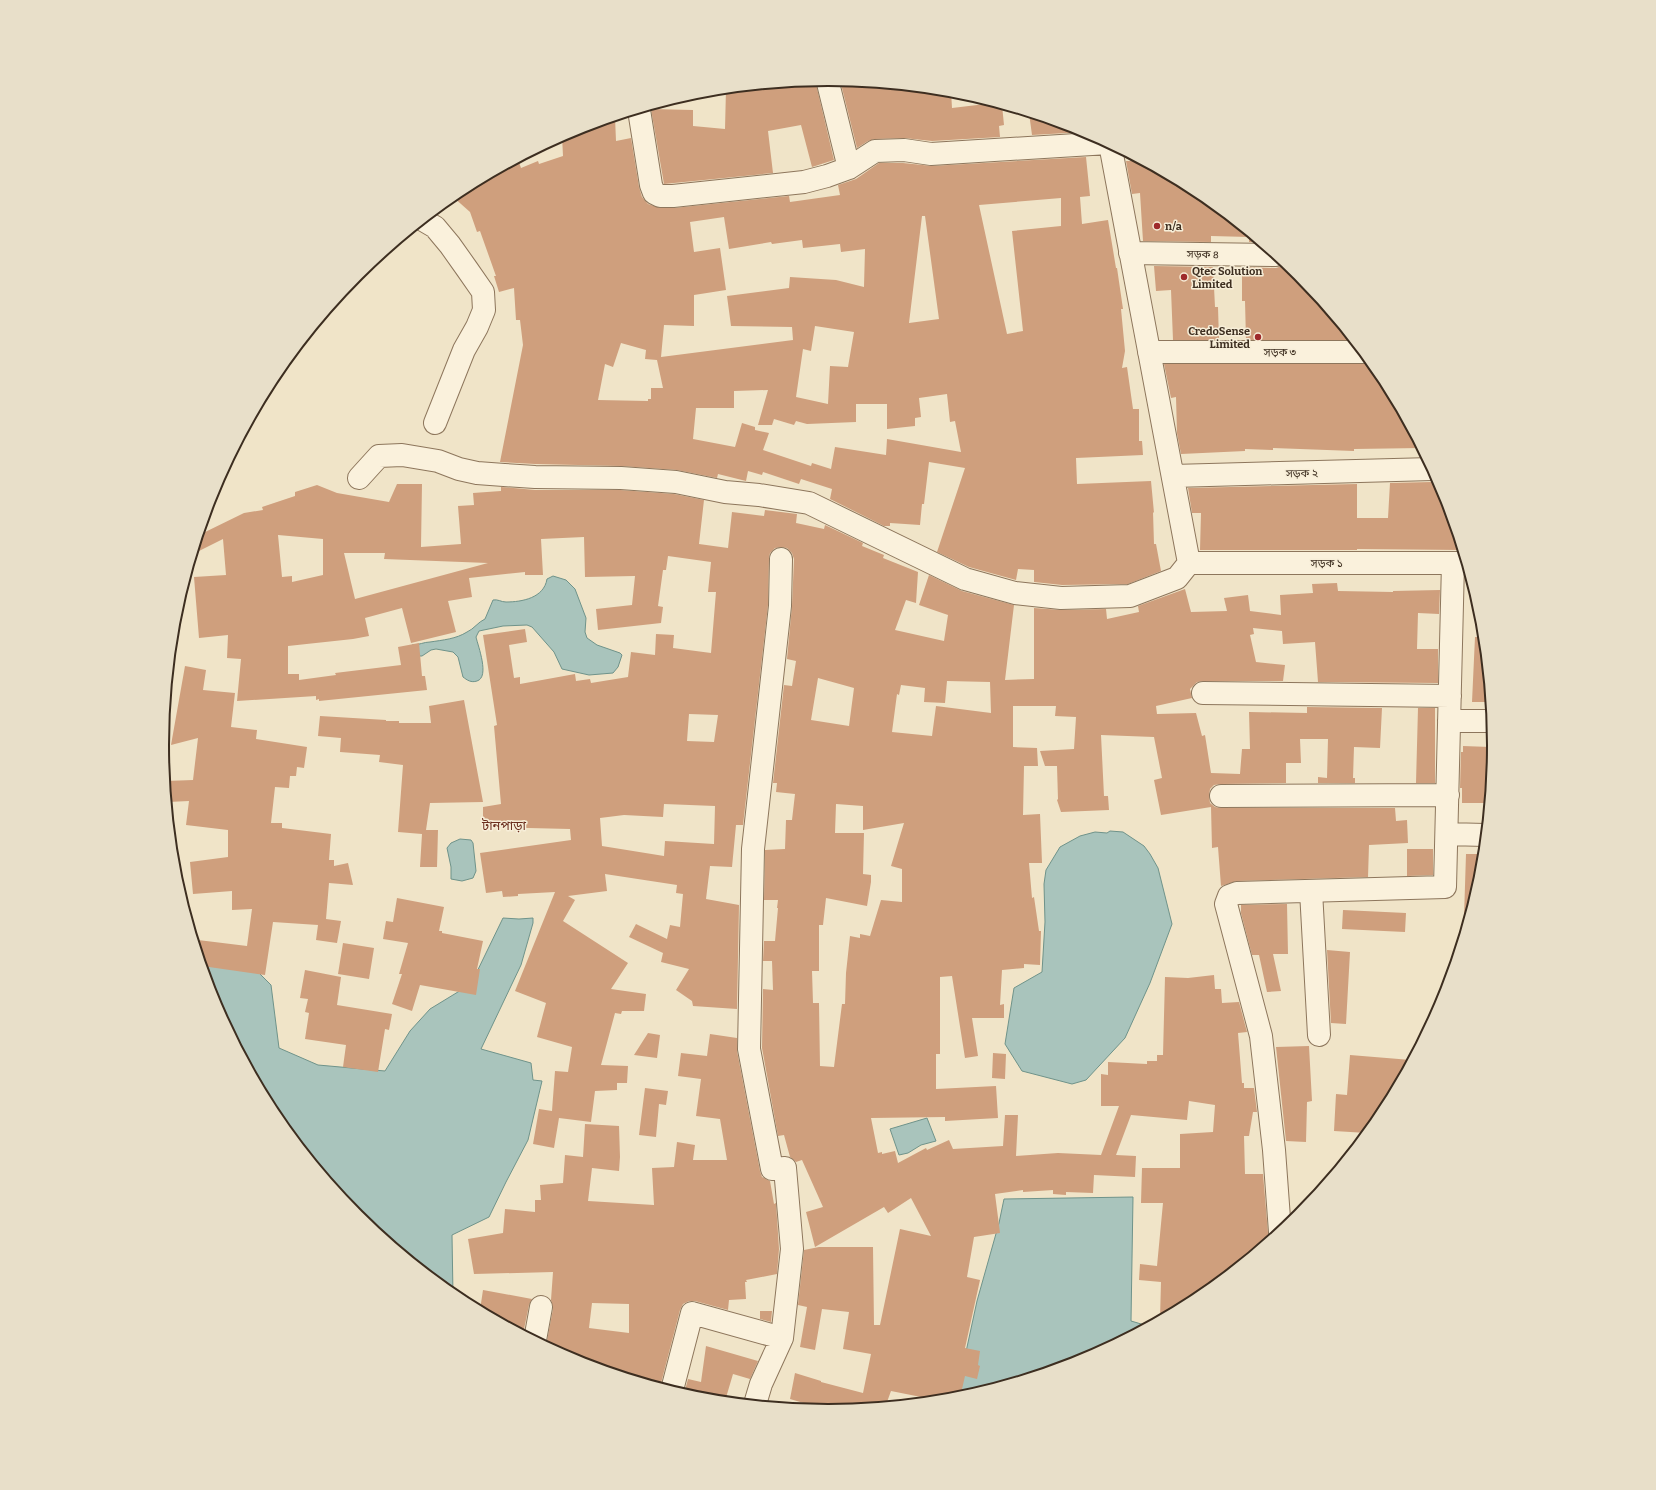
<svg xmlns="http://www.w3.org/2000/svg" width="1656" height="1490" font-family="Bitter,'Noto Sans Bengali',serif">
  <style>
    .water { fill: #a9c4bc; stroke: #6f938a }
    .building { fill: #cf9f7d; fill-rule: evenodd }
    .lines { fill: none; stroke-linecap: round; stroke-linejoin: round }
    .minor-casing { stroke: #8d765c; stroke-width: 24 }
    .minor { stroke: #faf1dc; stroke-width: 22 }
    .poi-dot { fill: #9e2a2b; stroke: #f7eed8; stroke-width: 1.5 }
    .labels { text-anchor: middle; stroke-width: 3; stroke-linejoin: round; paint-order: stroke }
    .poi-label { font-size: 11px; font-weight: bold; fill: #3d2e20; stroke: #f7eed8; text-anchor: start }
    .street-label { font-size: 11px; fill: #3d2e20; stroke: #f7eed8 }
    .quarter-label { font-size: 13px; fill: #6b2e1e; stroke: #f7eed8 }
    .rim { fill: none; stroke: #3d2e20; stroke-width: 2 }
  </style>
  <rect width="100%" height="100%" fill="#f0e4c8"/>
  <path class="water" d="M 553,576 L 566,580 L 575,589 L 586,618 L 585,632 L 587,638 L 597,645 L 620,653 L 622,655 L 618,667 L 613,673 L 589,675 L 562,669 L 554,652 L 532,627 L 527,625 L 503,626 L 479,631 L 476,637 C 478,646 490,677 477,681 C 471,683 467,680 463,677 L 458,657 L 453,652 L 436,649 L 431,650 L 422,656 L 417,656 L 412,645 C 419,645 424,642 430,642 C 443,640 456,639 467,632 C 474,629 478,622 485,619 L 493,600 C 498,599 501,602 506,602 C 522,602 544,598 547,579 Z
    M 1110,831 L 1123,832 L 1144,846 L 1150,854 L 1158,868 L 1172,924 L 1150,983 L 1125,1038 L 1086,1080 L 1072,1084 L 1022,1071 L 1005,1044 L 1014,988 L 1042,972 L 1045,922 L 1044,884 L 1046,870 L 1060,847 L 1080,836 L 1095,832 L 1107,833 Z
    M 460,839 L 471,840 L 473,843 L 476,871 L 473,878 L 462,881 L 451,879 L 451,867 L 447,848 L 451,843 Z
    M 503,918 L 519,919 L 533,918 L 533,923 L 521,965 L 481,1049 L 531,1063 L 533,1080 L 542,1081 L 528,1140 L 506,1182 L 489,1217 L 452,1235 L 453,1295 L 357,1216 L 274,1115 L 213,1000 L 201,960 L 255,969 L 271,985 L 279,1048 L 318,1065 L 385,1071 L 410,1031 L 430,1009 L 471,984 Z
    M 927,1118 L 936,1141 L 921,1145 L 908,1153 L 899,1155 L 890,1129 Z
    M 1133,1197 L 1131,1321 L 1148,1326 L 1083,1360 L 956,1398 L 977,1301 L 999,1223 L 1004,1199 Z"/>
  <path class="building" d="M 815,80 L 834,160 L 812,167 L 801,125 L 768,131 L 773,173 L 664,184 L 651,109 L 693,110 L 693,126 L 725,129 L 726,89 Z
    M 840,80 L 951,91 L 952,108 L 994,103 L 1002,105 L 1004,125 L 999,126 L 1000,137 L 932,141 L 904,138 L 875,139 L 868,141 L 857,148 Z
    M 1029,113 L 1083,130 L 1084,132 L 1032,135 Z
    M 615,117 L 616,141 L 631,138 L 639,187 L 642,197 L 648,204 L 660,208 L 674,208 L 789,196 L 790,202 L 840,195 L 838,185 L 856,179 L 879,163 L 903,163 L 932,166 L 1086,157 L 1090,196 L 1080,197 L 1082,224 L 1108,220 L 1116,268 L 1117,268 L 1123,309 L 1121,309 L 1125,351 L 1122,368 L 1127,367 L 1133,409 L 1139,409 L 1139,441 L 1142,441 L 1143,455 L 1076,458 L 1077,484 L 1151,481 L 1154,513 L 1153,512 L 1154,544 L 1156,544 L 1161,571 L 1128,584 L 1062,585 L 1034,582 L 1034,570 L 1018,569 L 1016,580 L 969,567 L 937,552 L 965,468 L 929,462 L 924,504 L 922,504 L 920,525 L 890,523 L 890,526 L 884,526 L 830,499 L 832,489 L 801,479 L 799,484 L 763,472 L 762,475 L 748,471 L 746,481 L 718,474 L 717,478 L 677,470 L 621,466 L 535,464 L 500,462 L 523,345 L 520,320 L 516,320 L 514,288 L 499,292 L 494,276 L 496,276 L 480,231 L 477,232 L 470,212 L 452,196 L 458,191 L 518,159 L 521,168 L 538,161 L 539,164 L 563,156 L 562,136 L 573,130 ZM 1061,198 L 1061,226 L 1012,231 L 1023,331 L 1007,334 L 979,205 ZM 922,216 L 925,216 L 939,319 L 909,323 ZM 724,217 L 729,249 L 771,242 L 772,244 L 802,240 L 803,248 L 840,244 L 841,252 L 865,249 L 864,287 L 836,280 L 790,277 L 789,288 L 727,296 L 731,326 L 792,327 L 793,340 L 661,357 L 664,325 L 694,326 L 694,295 L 726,290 L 720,248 L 694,252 L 690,222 ZM 815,326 L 854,332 L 848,367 L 830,366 L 828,404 L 796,397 L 803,349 L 811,351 ZM 621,343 L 646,350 L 645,359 L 657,360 L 663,388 L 651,388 L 651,399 L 648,399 L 648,401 L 598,400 L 605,364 L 613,367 ZM 768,390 L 758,425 L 772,425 L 774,419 L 794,425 L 796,421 L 807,424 L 856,422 L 856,404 L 887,404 L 887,429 L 915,426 L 915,418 L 921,417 L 919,398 L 947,394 L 950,422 L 955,421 L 961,452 L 887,439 L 886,455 L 835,447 L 831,469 L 812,463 L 811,466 L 763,450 L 769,433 L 755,430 L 755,427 L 742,423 L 735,447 L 693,439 L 696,408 L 734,408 L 734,391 Z
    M 1126,161 L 1141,161 L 1198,191 L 1260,242 L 1249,242 L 1249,237 L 1211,236 L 1211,242 L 1143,241 L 1140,193 L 1132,194 Z
    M 1285,263 L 1299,274 L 1353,340 L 1246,340 L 1245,301 L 1242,301 L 1242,267 L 1276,268 L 1282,266 Z
    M 1154,266 L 1213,267 L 1215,307 L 1218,307 L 1219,340 L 1173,340 L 1171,290 L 1156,291 Z
    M 1371,361 L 1382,375 L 1421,448 L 1354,449 L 1354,451 L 1273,448 L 1273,450 L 1245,449 L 1245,451 L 1181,454 L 1177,433 L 1176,397 L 1171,398 L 1164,364 L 1363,364 Z
    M 1438,480 L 1443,490 L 1462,550 L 1357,549 L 1357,550 L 1200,550 L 1201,513 L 1192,513 L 1188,488 L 1357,484 L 1357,518 L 1388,518 L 1390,483 L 1432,482 Z
    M 397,484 L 422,484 L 421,547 L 461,544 L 458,506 L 474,505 L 473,493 L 501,491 L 501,487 L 535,490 L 620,490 L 674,494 L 704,500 L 699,544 L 728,548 L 732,512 L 764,516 L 765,510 L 797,514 L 796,523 L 824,529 L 825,525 L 863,543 L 862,546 L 884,555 L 883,558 L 918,572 L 916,603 L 906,600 L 895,630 L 944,641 L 948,615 L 919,605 L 929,575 L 962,591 L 1014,605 L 1005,680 L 1034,679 L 1034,608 L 1061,610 L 1106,609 L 1107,619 L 1139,612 L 1138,606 L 1185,589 L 1191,612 L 1227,611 L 1224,598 L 1248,595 L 1250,611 L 1281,615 L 1280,595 L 1313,593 L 1312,584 L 1337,583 L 1338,591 L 1393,592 L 1393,591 L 1440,590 L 1439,614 L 1418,613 L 1417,649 L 1438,649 L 1438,683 L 1318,682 L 1315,642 L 1283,644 L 1282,631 L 1253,628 L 1254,634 L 1250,635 L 1256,662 L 1285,665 L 1283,681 L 1203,681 L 1197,682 L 1190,689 L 1192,698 L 1156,706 L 1157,714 L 1196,713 L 1202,736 L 1205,735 L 1211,773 L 1240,774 L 1242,749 L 1250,749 L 1249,712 L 1307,713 L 1307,707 L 1382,708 L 1380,748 L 1354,747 L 1353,778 L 1355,778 L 1355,783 L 1318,783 L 1318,777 L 1327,778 L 1328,739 L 1300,739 L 1301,763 L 1286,763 L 1286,783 L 1221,784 L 1214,785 L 1210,789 L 1209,796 L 1210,803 L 1215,807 L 1221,808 L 1395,808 L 1396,821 L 1407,820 L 1408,843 L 1369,845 L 1368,877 L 1237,881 L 1221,886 L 1218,847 L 1212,848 L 1211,807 L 1161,815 L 1154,780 L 1162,778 L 1154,737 L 1101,735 L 1104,796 L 1108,796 L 1109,810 L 1061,812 L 1057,800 L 1058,799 L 1057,766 L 1045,766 L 1040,751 L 1074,749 L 1076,717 L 1055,716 L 1056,706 L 1013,706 L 1013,747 L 1037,748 L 1038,766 L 1024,766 L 1023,815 L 1040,814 L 1042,863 L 1029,863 L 1032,898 L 1034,897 L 1039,931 L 1041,931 L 1040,965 L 1024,964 L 1024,968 L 1002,970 L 1000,1005 L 1004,1004 L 1004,1018 L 972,1018 L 978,1056 L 965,1058 L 952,976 L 940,977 L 940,1054 L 936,1054 L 936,1089 L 996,1086 L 998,1118 L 945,1121 L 945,1117 L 871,1118 L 878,1153 L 882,1152 L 882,1154 L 895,1151 L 898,1163 L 926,1148 L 927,1150 L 949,1140 L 953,1149 L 1003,1146 L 1005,1115 L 1018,1115 L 1016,1156 L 1058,1153 L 1101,1155 L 1119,1106 L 1101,1106 L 1101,1074 L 1108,1075 L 1108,1062 L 1147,1064 L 1147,1061 L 1157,1061 L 1157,1055 L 1163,1055 L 1165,977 L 1188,978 L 1214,975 L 1215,989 L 1221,989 L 1222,1003 L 1239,1002 L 1247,1032 L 1238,1033 L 1242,1083 L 1244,1083 L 1244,1088 L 1254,1088 L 1257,1112 L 1253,1112 L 1249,1136 L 1244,1136 L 1245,1174 L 1263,1174 L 1268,1233 L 1270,1240 L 1198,1299 L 1160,1319 L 1161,1282 L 1139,1280 L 1140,1264 L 1157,1266 L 1163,1203 L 1141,1203 L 1142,1168 L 1180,1168 L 1180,1134 L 1213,1132 L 1215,1105 L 1189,1101 L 1187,1120 L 1131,1115 L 1116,1155 L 1136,1156 L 1135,1177 L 1094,1175 L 1093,1193 L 1066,1192 L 1066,1195 L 1053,1194 L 1053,1190 L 1023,1192 L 1023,1190 L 995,1194 L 1000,1233 L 974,1237 L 967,1277 L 980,1280 L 965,1348 L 980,1351 L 978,1365 L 980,1366 L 977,1379 L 965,1376 L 960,1398 L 936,1400 L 891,1391 L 887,1402 L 893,1405 L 831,1411 L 790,1399 L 795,1373 L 821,1381 L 821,1382 L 863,1393 L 871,1354 L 843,1349 L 849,1312 L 822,1309 L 815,1350 L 800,1347 L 807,1307 L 798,1305 L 804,1250 L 819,1247 L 873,1247 L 874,1325 L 880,1325 L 900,1229 L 931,1236 L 911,1198 L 888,1213 L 884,1207 L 815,1247 L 806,1212 L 823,1207 L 802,1160 L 796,1162 L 790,1157 L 784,1135 L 778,1136 L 762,1048 L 763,989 L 773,990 L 772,961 L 763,961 L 764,941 L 775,941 L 778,908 L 777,908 L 778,900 L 764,900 L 765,850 L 785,849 L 786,820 L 792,820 L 795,794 L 776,792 L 777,783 L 773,783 L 784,685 L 792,686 L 796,661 L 787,659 L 792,606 L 794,559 L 792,553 L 787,548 L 781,547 L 775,548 L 770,553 L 769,558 L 768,605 L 743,825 L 736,825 L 732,867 L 710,866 L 706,899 L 739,905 L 737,1009 L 693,1006 L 692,1001 L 676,990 L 689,969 L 661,962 L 663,953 L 629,937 L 636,924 L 667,939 L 670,925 L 680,927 L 683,894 L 676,893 L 677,885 L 605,874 L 607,891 L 568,896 L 575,900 L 563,921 L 628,963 L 611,989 L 646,994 L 644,1011 L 622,1011 L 621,1014 L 615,1013 L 601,1065 L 628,1066 L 627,1083 L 617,1083 L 617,1090 L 595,1091 L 591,1122 L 559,1118 L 554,1148 L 533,1144 L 539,1109 L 552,1111 L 555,1071 L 568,1072 L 572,1047 L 537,1037 L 546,1003 L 515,991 L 555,892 L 518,894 L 518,896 L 503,897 L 502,891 L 486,893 L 480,853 L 571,840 L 570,829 L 483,827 L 483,807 L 501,804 L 494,726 L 497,725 L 483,635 L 525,629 L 527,642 L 509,645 L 514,678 L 520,677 L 520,684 L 575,674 L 576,681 L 590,679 L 591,683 L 628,677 L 631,652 L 655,655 L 656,634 L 674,635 L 673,648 L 711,653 L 716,592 L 708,592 L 711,562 L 668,556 L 666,570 L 663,570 L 658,606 L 663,607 L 661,623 L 598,630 L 596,609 L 632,605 L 635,576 L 585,577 L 584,537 L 541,539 L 543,575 L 525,575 L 525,572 L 469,578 L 472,597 L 448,601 L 456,632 L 411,643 L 402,608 L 365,618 L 369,636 L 353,639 L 288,646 L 288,674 L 299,674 L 299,680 L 336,675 L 335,673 L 401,665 L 398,647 L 419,643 L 422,676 L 425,676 L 427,690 L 319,701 L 319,699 L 316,700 L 316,696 L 237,701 L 241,659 L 227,658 L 228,635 L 199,638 L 194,577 L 226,575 L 223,539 L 193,554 L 199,535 L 244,513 L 263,510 L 262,507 L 295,496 L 295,492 L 317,485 L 337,493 L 389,502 ZM 278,535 L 323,539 L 323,575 L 292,582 L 292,576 L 282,577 ZM 344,553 L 385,553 L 384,559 L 488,563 L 355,599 ZM 818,678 L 854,688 L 849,726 L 811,720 ZM 947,681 L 990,682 L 991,713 L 936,706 L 932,736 L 892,732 L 897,694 L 899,695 L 901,685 L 925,688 L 924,702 L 945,703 ZM 689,714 L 718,715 L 714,742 L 687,741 ZM 664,804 L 715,806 L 714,844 L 665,841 L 664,856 L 602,846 L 600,818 L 624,815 L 663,817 ZM 836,804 L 863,806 L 863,830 L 904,823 L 891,866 L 902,869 L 902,902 L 881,900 L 870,936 L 860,934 L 860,938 L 850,936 L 846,973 L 845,1004 L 842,1004 L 834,1067 L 820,1066 L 819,1003 L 813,1003 L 812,971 L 819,971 L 819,925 L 823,925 L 826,898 L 867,906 L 871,882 L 871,875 L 863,874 L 864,833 L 835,833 Z
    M 1475,637 L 1483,637 L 1490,702 L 1472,702 Z
    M 185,666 L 206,670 L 203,690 L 235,693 L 231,727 L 257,730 L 256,739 L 307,747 L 304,768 L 297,767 L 296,776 L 290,776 L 289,788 L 275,787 L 271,823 L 282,823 L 282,828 L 331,834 L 329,860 L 334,860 L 334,866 L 348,863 L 353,885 L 329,883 L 326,919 L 341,921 L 337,943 L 316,940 L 318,925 L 273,922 L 265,975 L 202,966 L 197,949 L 198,940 L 247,946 L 252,909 L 232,910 L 232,891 L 193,894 L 190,862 L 228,857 L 228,830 L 186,825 L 189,801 L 168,802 L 166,781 L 193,780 L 198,738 L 171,745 Z
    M 464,700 L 483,802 L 430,803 L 426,830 L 438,830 L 437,867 L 420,867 L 422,834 L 398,832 L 403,765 L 379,762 L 380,755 L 340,752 L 341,738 L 318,736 L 320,716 L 386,720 L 386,721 L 399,721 L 399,723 L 431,723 L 429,706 Z
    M 1418,708 L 1435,708 L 1435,783 L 1416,783 Z
    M 1463,746 L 1490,747 L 1488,788 L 1486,788 L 1485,803 L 1462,803 L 1462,788 L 1460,788 L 1461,752 L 1463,752 Z
    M 1407,849 L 1433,849 L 1433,875 L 1407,876 Z
    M 1466,854 L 1483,854 L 1481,875 L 1468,918 L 1464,917 Z
    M 397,898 L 444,907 L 439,931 L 442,931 L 442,933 L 483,941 L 477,969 L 480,969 L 476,995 L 420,985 L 412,1011 L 392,1004 L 402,974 L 399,974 L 408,943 L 383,939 L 386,921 L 393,922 Z
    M 1287,904 L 1288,954 L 1273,954 L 1281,991 L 1267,992 L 1259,955 L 1252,955 L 1241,913 L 1241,905 Z
    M 1343,910 L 1406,913 L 1405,932 L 1342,929 Z
    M 343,943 L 374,948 L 369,979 L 338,974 Z
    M 1327,950 L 1350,952 L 1346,1024 L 1331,1023 Z
    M 305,970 L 341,977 L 337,1005 L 392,1014 L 389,1030 L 385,1029 L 378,1072 L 343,1067 L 346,1045 L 305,1039 L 309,1013 L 305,1012 L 308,999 L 300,998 Z
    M 648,1033 L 660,1035 L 657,1058 L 634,1055 Z
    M 710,1034 L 737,1038 L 737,1051 L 760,1171 L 762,1177 L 770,1181 L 774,1204 L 776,1203 L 779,1249 L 777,1274 L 746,1280 L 747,1282 L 745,1282 L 746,1299 L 729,1300 L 728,1310 L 695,1301 L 689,1301 L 683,1304 L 680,1310 L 660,1387 L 616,1373 L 616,1369 L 573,1360 L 546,1346 L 553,1309 L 551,1300 L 553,1272 L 474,1274 L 468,1239 L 503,1233 L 505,1209 L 535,1212 L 535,1200 L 541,1200 L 540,1185 L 563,1183 L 565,1155 L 583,1157 L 585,1124 L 619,1126 L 620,1157 L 619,1171 L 592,1168 L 588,1201 L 654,1205 L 652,1168 L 674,1167 L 677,1142 L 695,1145 L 693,1160 L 727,1160 L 720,1119 L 696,1116 L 701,1079 L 678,1076 L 681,1053 L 707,1056 ZM 592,1303 L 629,1304 L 629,1333 L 589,1328 Z
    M 1309,1046 L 1312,1101 L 1307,1102 L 1306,1142 L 1286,1141 L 1276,1047 Z
    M 993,1053 L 1006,1054 L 1005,1079 L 992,1078 Z
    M 1350,1055 L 1411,1060 L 1382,1115 L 1367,1133 L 1334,1131 L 1336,1094 L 1347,1095 Z
    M 645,1088 L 668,1091 L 666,1105 L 659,1104 L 656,1137 L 639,1135 Z
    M 483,1290 L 532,1299 L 529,1305 L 523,1334 L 480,1310 Z
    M 760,1311 L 772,1311 L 771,1322 L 760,1319 Z
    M 706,1346 L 758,1361 L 750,1379 L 733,1374 L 725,1401 L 698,1398 L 684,1394 L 688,1379 L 701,1382 Z"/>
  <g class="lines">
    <defs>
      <path id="minor" d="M 827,79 L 849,168
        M 639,110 L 651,185 L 654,193 L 660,196 L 673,196 L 804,182 L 827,176 L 849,168 L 875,151 L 904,150 L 931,154 L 1108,143
        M 1110,144 L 1189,563
        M 423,220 L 435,227 L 450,245 L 467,269 L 483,292 L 484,310 L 477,327 L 464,350 L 435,423
        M 1130,253 L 1276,255
        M 1149,352 L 1363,352
        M 1173,476 L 1432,469
        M 359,478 L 379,456 L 402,455 L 438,461 L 459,469 L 477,473 L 504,475 L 535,477 L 621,478 L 676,482 L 725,492 L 759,495 L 809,503 L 965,579 L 1015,593 L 1061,598 L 1130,596 L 1177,578 L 1189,563
        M 1189,563 L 1465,563
        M 1203,693 L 1450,696
        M 1449,721 L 1492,721
        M 1221,796 L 1448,795
        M 1447,834 L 1485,835
        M 1311,891 L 1319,1035
        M 1280,1232 L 1274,1150 L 1261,1036 L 1226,904 L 1229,896 L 1237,893 L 1445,887 L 1453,563
        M 535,1340 L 541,1307
        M 672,1390 L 692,1313 L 782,1338
        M 755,1404 L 761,1384 L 782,1338 L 792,1249 L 785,1168 L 772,1169 L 749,1049 L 753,849 L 780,606 L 781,559"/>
    </defs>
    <use href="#minor" class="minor-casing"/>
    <use href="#minor" class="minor"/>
  </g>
  <g class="poi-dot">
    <circle cx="1157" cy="226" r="4"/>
    <circle cx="1184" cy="277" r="4"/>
    <circle cx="1258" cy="337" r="4"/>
  </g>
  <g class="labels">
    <g class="poi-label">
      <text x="1165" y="230">n/a</text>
      <text x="1192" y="275">Qtec Solution<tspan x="1192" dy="13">Limited</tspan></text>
      <text x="1250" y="335" text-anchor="end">CredoSense<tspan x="1250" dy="13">Limited</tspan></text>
    </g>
    <g class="street-label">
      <text transform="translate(1203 254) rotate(1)" y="4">সড়ক ৪</text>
      <text x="1280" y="356">সড়ক ৩</text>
      <text transform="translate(1302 473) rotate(-1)" y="4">সড়ক ২</text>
      <text x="1327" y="567">সড়ক ১</text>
    </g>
    <g class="quarter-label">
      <text x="504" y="830">টানপাড়া</text>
    </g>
  </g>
  <path d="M0 0H1656V1490H0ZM169 745a659 659 0 1 1 1318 0a659 659 0 1 1-1318 0Z" fill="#e8dfc9" fill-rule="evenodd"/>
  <path class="rim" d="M169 745a659 659 0 1 1 1318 0a659 659 0 1 1-1318 0Z"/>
</svg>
